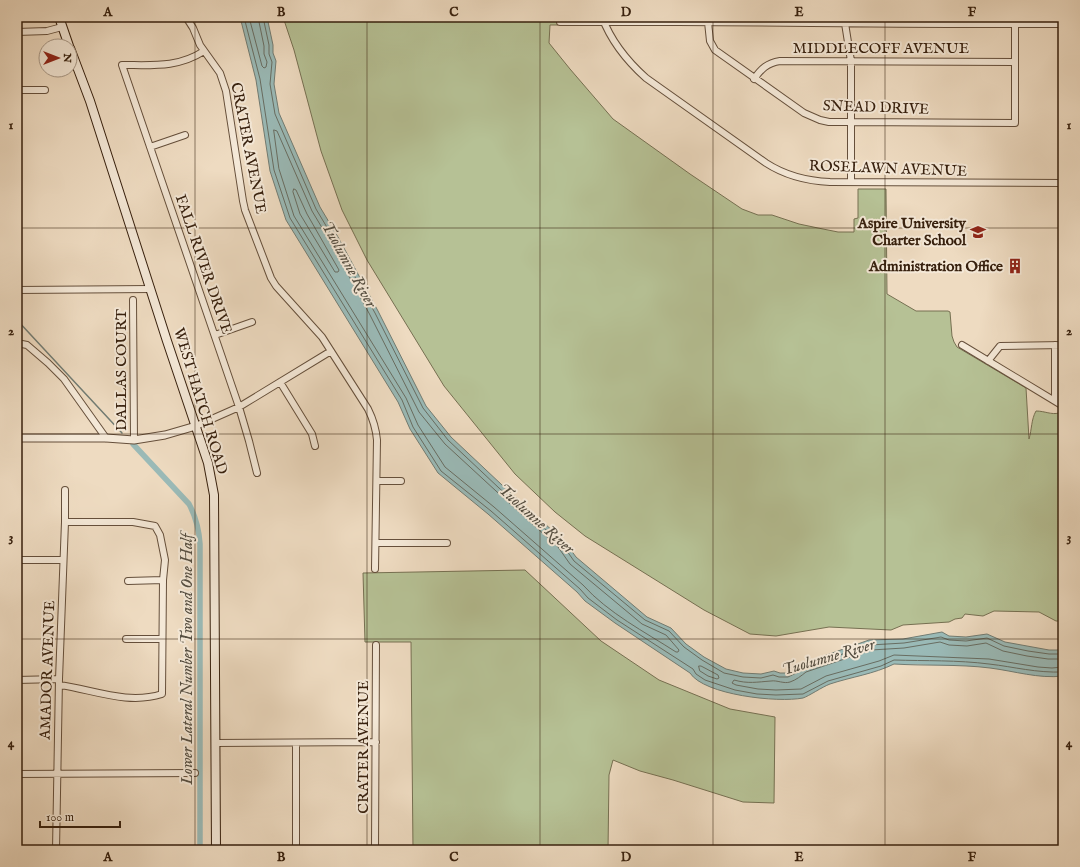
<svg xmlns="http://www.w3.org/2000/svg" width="1080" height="867" font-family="'IM FELL English',serif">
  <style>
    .green { fill: #b6c195; stroke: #767052 }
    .water { fill: #9abab7; stroke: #727c73 }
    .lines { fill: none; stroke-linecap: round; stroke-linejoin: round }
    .shore { stroke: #686d62; stroke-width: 1 }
    .stream { stroke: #727c73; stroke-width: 1.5 }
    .canal { stroke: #9abab7; stroke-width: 5.5 }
    .minor-casing { stroke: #654f3b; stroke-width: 8 }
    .tertiary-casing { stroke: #654f3b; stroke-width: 9 }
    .secondary-casing { stroke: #37200e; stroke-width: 10 }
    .minor { stroke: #f4e8d7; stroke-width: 6 }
    .tertiary { stroke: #f4e8d7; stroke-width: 7 }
    .secondary { stroke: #f4e8d7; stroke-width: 8 }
    .grid { fill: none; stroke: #37200e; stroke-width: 1; stroke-opacity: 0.55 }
    .labels { text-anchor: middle; stroke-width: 4; stroke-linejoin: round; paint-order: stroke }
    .street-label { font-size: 15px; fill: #37200e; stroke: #f4e8d7 }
    .poi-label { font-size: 15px; font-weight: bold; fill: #37200e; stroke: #f4e8d7; text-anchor: end }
    .water-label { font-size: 16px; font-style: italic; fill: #554e41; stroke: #f4e8d7 }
    .neatline { fill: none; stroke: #37200e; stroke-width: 1.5 }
    .grid-label { font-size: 13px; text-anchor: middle; font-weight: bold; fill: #37200e }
  </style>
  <rect width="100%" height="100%" fill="#eedbc1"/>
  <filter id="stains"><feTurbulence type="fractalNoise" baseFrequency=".005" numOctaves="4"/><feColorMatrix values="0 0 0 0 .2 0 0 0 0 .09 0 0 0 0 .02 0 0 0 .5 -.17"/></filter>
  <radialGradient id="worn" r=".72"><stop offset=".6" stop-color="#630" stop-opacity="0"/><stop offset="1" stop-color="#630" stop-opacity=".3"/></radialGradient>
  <path class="green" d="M 283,17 L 558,17 L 558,25 L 550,25 L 549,43 L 570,69 L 613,119 L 690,174 L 742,209 L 758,215 L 772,215 L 799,224 L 818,228 L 838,232 L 854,232 L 854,219 L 858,218 L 858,189 L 886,189 L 887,294 L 916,311 L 948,311 L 950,312 L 952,336 L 954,342 L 957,347 L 1026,388 L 1029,439 C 1032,429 1031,420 1036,411 C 1045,411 1051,415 1059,413 L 1063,415 L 1063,621 L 1056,621 L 1039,612 L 994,611 L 983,616 L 965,614 L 962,618 L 955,619 L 949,622 L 903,625 L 891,630 L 829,627 L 776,636 L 750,634 L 704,610 L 585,536 L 555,512 L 515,474 L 444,386 L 367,260 L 342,210 L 321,151 L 294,50 Z
    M 525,570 L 601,641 L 659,680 L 730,709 L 775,717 L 774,803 L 743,802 L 673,780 L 640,771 L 613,760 L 609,775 L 608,850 L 456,848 L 455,850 L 413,850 L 411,642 L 365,642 L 363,573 Z"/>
  <path class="water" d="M 240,17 L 267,17 L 273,45 L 273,53 L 276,61 L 274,84 L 279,113 L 320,207 L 338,237 L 378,311 L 426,406 L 451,437 L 502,485 L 565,542 L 576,557 L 647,617 L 671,628 L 686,644 L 704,657 L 726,669 L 743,673 L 761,674 L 774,671 L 780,673 L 787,673 L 796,669 L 801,664 L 869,640 L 903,639 L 942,632 L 949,636 L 966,637 L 987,634 L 1005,642 L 1049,650 L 1057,650 L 1063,648 L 1063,676 C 1039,679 1014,671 990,668 C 958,664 926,666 894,664 C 874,674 851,677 830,684 C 822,687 809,696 803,698 C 778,703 704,695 690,673 L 615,623 L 585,601 L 577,592 L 488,514 L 438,473 L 410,429 L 398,402 L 286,220 L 270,171 L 256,80 Z"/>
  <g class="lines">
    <path class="shore" d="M 244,17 L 260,79 L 274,170 L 290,218 L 402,400 L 413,427 L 441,471 L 491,511 L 580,589 L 588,598 L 617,620 L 693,669 L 696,674 L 705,680 L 735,690 L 757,694 L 776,695 L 803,694 L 828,681 L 881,666 L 894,660 C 925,661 958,660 989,664 C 1015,667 1036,673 1063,672
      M 249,17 L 262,66 L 264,68 L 266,67 L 267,62 L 264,54 L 264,46 L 258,17
      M 263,17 L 269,45 L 269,54 L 272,62 L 270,84 L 275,114 L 316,209 L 334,239 L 375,313 L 423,408 L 448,440 L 499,488 L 562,544 L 574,561 L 645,620 L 669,631 L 684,647 L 702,660 L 724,673 L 743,677 L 761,678 L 773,675 L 779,677 L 788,677 L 798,672 L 803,667 L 870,645 L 904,643 L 941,637 L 949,640 L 966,641 L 987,638 L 1004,646 L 1028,651 L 1049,654 L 1058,654 L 1063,652
      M 274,130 L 277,131 L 312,211 L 330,241 L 370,315 L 419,412 L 445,444 L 496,491 L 558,547 L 570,564 L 642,624 L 666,635 L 679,650 L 678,652 L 676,652 C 645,632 608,613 583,585 L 494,507 L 445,467 L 418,425 L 406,398 L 294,216 L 279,169 Z
      M 294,189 L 296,190 L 307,214 L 339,270 L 338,272 L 335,272 L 300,214 L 293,192 Z
      M 1063,658 L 1059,659 L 1048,659 L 1027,656 L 1003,651 L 986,643 L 967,646 L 949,645 L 940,642 L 904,648 L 871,650 L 806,672 C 801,676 796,680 790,682 C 784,684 777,680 771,681 C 757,682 748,684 734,680 L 732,683 L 736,685 L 758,689 L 776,690 L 801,689 L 826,676 L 879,661 L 894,655 L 989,659 L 1038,667 L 1052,668 L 1063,667
      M 699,666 L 701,666 L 718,675 L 719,678 L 717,679 L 708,676 L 700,671 Z"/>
    <path class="stream" d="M 17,320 L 122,433"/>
    <path class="canal" d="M 133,444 L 189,504 C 196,517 199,529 200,544 L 200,850"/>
    <defs>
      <path id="minor" d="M 186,17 L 193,28 L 200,45 L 220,73 L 226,91 L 243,201 L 245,210 L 271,278 L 276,286 L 322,337 L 368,409 C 373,419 376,429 377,440 L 375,569
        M 602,17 C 611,41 627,61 646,78 L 766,163 C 786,176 807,181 830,182 L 1063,183
        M 844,17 L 851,61 L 851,182
        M 560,22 C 728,21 895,25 1063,24
        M 708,22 L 710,41 L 715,50 L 804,113 L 820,120 L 829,122 L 852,122 L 1015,123 L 1015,24
        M 17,32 L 47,31 L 62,27
        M 204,51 C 178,68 152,65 122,65 L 239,407 L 249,441 L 257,473
        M 754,79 C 761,69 767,63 780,61 L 1015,62
        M 17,90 L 45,90
        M 150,147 L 185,135
        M 17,290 L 151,289
        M 133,300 L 134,440
        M 215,335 L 252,322
        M 17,343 L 27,345 L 48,363 L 64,379 L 106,438
        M 962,345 L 1063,406
        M 1055,345 L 1055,401
        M 988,361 L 1000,346 L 1063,345
        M 280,382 L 312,434 L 315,446
        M 196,426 L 239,407 L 331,351
        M 377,481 L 401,481
        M 376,543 L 447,543
        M 17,560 L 63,560
        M 128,581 L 163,580
        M 126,639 L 162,639
        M 17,680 L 59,679
        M 60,685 C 94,690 128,705 162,694 L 163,580 L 165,560 L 160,535 L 155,526 L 133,522 L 65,522
        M 215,743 L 376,742
        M 17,774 L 195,773
        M 56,850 L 59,679 L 65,522 L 65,490
        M 296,850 L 296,743
        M 375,850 L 376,645"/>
      <path id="tertiary" d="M 17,438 L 106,438 L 134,440 L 165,435 L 196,426"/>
      <path id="secondary" d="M 59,17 L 69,46
        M 70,48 L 90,101 L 167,341 L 208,463 L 214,495 L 216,850"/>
    </defs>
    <use href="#minor" class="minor-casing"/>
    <use href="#tertiary" class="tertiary-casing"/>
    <use href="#secondary" class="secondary-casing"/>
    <use href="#minor" class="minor"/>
    <use href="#tertiary" class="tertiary"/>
    <use href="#secondary" class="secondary"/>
  </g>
  <path class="grid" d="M 195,17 L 195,850M 367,17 L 367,850M 540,17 L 540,850M 713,17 L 713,850M 885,17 L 885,850M 17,228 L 1063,228M 17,434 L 1063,434M 17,639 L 1063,639"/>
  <defs>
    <symbol id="school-bare" viewBox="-9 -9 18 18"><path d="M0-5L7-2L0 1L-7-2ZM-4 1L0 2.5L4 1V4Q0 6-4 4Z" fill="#8f2418" stroke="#f4e8d7" stroke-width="2.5" paint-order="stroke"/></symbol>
    <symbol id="building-bare" viewBox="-9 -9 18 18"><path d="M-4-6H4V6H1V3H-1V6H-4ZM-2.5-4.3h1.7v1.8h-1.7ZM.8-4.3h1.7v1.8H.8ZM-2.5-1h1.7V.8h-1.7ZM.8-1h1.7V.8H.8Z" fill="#8f2418" stroke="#f4e8d7" stroke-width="2.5" paint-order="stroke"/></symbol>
  </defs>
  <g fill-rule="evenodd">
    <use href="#school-bare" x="967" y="221" width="22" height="22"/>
    <use href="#building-bare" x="1004" y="255" width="22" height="22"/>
  </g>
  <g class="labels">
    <g class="street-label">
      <text x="881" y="53">MIDDLECOFF AVENUE</text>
      <text transform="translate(876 107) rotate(2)" y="5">SNEAD DRIVE</text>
      <text transform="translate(249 148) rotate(79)" y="5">CRATER AVENUE</text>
      <text transform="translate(888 168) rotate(2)" y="5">ROSELAWN AVENUE</text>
      <text transform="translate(204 264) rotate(71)" y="5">FALL RIVER DRIVE</text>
      <text transform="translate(121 370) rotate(-90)" y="5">DALLAS COURT</text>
      <text transform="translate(201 401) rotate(73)" y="5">WEST HATCH ROAD</text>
      <text transform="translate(47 670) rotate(-88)" y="5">AMADOR AVENUE</text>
      <text transform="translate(363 747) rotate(-90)" y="5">CRATER AVENUE</text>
    </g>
    <g class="poi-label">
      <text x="966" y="228">Aspire University<tspan x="966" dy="17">Charter School</tspan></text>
      <text x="1003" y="271">Administration Office</text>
    </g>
    <g class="water-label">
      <text transform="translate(350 264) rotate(61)" y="6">Tuolumne River</text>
      <text transform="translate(537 518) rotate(42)" y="6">Tuolumne River</text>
      <text transform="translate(828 656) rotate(-16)" y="6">Tuolumne River</text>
      <text transform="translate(186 659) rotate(-90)" y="6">Lower Lateral Number Two and One Half</text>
    </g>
  </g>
  <rect width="1080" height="867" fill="none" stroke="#eedbc1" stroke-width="44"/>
  <g transform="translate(58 58) rotate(90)"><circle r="19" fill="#f4e8d7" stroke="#a89887"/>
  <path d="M0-3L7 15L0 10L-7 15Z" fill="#8f2418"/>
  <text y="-6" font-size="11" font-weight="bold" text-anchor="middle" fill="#37200e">N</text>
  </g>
  <path d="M40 821v6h80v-6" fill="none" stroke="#37200e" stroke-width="2"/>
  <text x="46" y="821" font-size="12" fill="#37200e" stroke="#f4e8d7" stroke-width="3" paint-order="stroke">100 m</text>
  <rect x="22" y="22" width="1036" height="823" class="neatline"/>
  <g class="grid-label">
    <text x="108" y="16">A</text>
    <text x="281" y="16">B</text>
    <text x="454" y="16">C</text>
    <text x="626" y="16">D</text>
    <text x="799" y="16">E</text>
    <text x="972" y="16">F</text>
    <text x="11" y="129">1</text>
    <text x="1069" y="129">1</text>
    <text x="11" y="335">2</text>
    <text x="1069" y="335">2</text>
    <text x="11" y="541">3</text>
    <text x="1069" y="541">3</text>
    <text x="11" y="747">4</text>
    <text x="1069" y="747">4</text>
    <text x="108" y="861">A</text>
    <text x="281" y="861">B</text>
    <text x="454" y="861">C</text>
    <text x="626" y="861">D</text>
    <text x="799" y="861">E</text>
    <text x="972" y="861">F</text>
  </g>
  <rect width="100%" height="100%" filter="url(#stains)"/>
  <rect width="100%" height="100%" fill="url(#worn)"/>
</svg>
